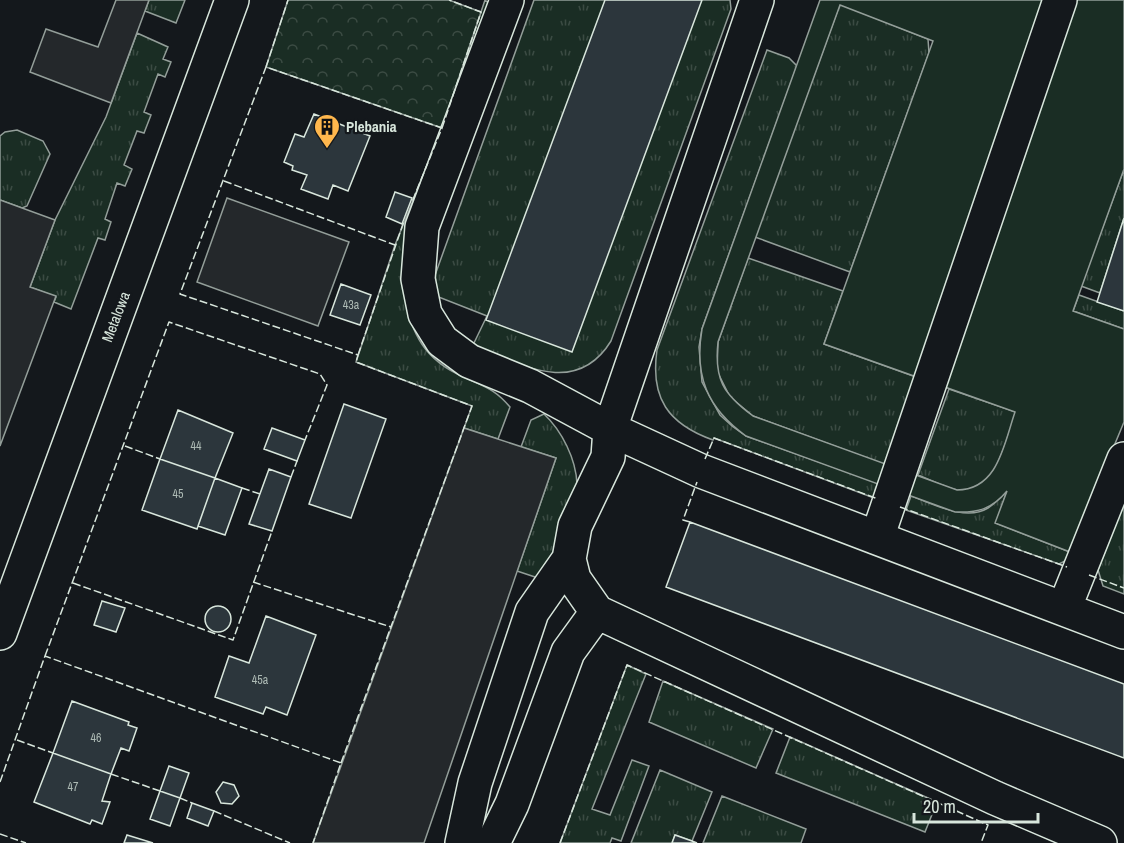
<svg xmlns="http://www.w3.org/2000/svg" width="1124" height="843" font-family="'Archivo Narrow',sans-serif">
  <style>
    .grass { fill: url(#grass-tufts); stroke: #939e99; stroke-width: 1.5 }
    .forest { fill: url(#forest-crowns); stroke: #939e99; stroke-width: 1.5 }
    .pitch { fill: #1a2d24; stroke: #939e99; stroke-width: 1.5; fill-rule: evenodd }
    .parking { fill: #24282b; stroke: #939e99; stroke-width: 1.5 }
    .building { fill: #2c363c; stroke: #d8e6dc; stroke-width: 1.5 }
    .lines { fill: none; stroke-linecap: round; stroke-linejoin: round }
    .minor-casing { stroke: #d8e6dc; stroke-width: 36 }
    .major-casing { stroke: #d8e6dc; stroke-width: 36 }
    .minor { stroke: #14181c; stroke-width: 33 }
    .major { stroke: #14181c; stroke-width: 33 }
    .fence { stroke: #d8e6dc; stroke-width: 1.5; stroke-dasharray: 8 3; stroke-linecap: butt }
    .labels { text-anchor: middle; stroke-width: 4.5; stroke-linejoin: round; paint-order: stroke }
    .number-label { font-size: 12px; fill: #adbab4 }
    .poi-label { font-size: 15px; font-weight: bold; fill: #d8e6dc; stroke: #14181c; text-anchor: start }
    .street-label { font-size: 15px; fill: #d8e6dc; stroke: #14181c }
  </style>
  <defs>
    <pattern id="grass-tufts" width="24" height="20" patternUnits="userSpaceOnUse" patternTransform="scale(1.5)"><rect width="24" height="20" fill="#1a2d24"/><path d="M3 7l-1-3M5 7V3M7 7l1-3M15 17l-1-3M17 17v-4M19 17l1-3" fill="none" stroke="#3b4b43"/></pattern>
    <pattern id="forest-crowns" width="20" height="18" patternUnits="userSpaceOnUse" patternTransform="scale(1.5)"><rect width="20" height="18" fill="#1a2d24"/><path d="M2 6a3 3 0 1 1 6 0M12 15a3 3 0 1 1 6 0" fill="none" stroke="#3b4b43"/></pattern>
  </defs>
  <rect width="100%" height="100%" fill="#14181c"/>
  <path class="grass" d="M 149,0 L 185,0 L 176,23 L 145,11 Z
    M 485,0 L 493,7 L 405,294 C 410,334 426,361 464,377 C 485,387 495,389 510,407 L 498,439 L 464,428 L 472,406 L 356,362 L 395,245 L 442,128 Z
    M 534,0 L 730,0 L 731,9 L 611,341 C 576,398 520,364 473,345 L 487,316 L 436,296 L 434,278 Z
    M 840,4 L 928,39 L 929,53 L 850,272 L 755,237 Z
    M 137,33 L 168,47 L 163,59 L 171,62 L 165,77 L 158,74 L 144,112 L 151,115 L 144,133 L 137,131 L 124,165 L 132,169 L 125,186 L 117,183 L 105,219 L 111,222 L 105,240 L 98,238 L 71,309 L 54,302 L 56,297 L 30,287 L 55,220 L 106,117 Z
    M 767,50 L 789,58 L 797,66 L 702,329 L 699,347 L 702,382 L 720,415 L 732,426 L 746,436 L 878,483 L 874,498 L 714,438 L 713,440 C 668,424 650,398 657,350 Z
    M 17,130 L 43,141 L 50,154 L 27,206 L 22,208 L 0,200 L 0,136 L 5,132 Z
    M 1124,169 L 1124,218 L 1100,293 L 1081,286 Z
    M 748,258 L 843,291 L 824,344 L 916,377 L 886,465 L 753,416 L 730,397 L 717,371 L 718,342 Z
    M 1079,295 L 1124,311 L 1124,329 L 1073,311 Z
    M 949,389 L 1016,412 C 1006,438 996,498 957,490 C 944,487 931,480 918,475 Z
    M 544,414 C 562,431 576,459 577,484 C 578,497 550,563 544,580 L 517,571 L 556,458 L 521,447 L 531,420 Z
    M 1008,488 L 996,523 L 1070,552 L 1065,561 L 1059,564 L 906,510 L 911,496 C 932,503 965,522 988,508 C 995,504 1002,495 1008,488 Z
    M 1124,502 L 1124,594 L 1103,586 L 1098,570 Z
    M 627,665 L 646,674 L 592,809 L 610,815 L 632,760 L 649,766 L 621,841 L 612,838 L 610,843 L 560,843 Z
    M 663,681 L 773,729 L 756,768 L 649,722 Z
    M 790,737 L 937,802 L 925,832 L 776,773 Z
    M 660,770 L 712,792 L 692,841 L 675,835 L 672,843 L 631,843 Z
    M 722,796 L 806,829 L 801,843 L 703,843 Z"/>
  <path class="forest" d="M 288,0 L 449,0 L 481,12 L 442,128 L 266,67 Z"/>
  <path class="pitch" d="M 820,0 L 1124,0 L 1124,169 L 1073,311 L 1124,329 L 1124,422 L 1070,552 L 995,523 L 1007,491 C 992,509 978,513 955,512 L 746,436 C 707,408 694,376 702,329 ZM 840,5 L 933,41 L 824,344 L 1015,412 C 1004,444 998,490 957,490 L 753,416 C 723,394 714,379 718,342 Z"/>
  <path class="parking" d="M 116,0 L 149,0 L 111,103 L 30,72 L 46,29 L 98,47 Z
    M 227,198 L 349,242 L 318,326 L 197,282 Z
    M 0,200 L 55,220 L 30,287 L 56,296 L 0,446 Z
    M 464,428 L 556,458 L 424,843 L 313,843 Z"/>
  <path class="building" d="M 605,0 L 702,0 L 572,352 L 486,320 Z
    M 314,114 L 370,136 L 348,191 L 333,185 L 328,199 L 301,189 L 307,175 L 292,170 L 293,166 L 284,162 L 295,134 L 304,137 Z
    M 395,192 L 412,198 L 402,224 L 386,217 Z
    M 1124,218 L 1124,311 L 1097,302 Z
    M 341,284 L 371,295 L 360,325 L 330,315 Z
    M 344,404 L 386,419 L 351,518 L 309,504 Z
    M 178,410 L 233,433 L 215,478 L 160,459 Z
    M 272,428 L 305,440 L 297,461 L 264,449 Z
    M 160,459 L 215,478 L 197,529 L 142,510 Z
    M 269,469 L 291,477 L 272,531 L 249,524 Z
    M 215,478 L 242,488 L 225,535 L 198,526 Z
    M 690,522 L 1124,684 L 1124,758 L 666,587 Z
    M 102,601 L 125,608 L 116,632 L 94,625 Z
    M205 619a13 13 0 1 1 26 0a13 13 0 1 1-26 0Z
    M 266,616 L 316,635 L 287,715 L 266,707 L 263,714 L 215,697 L 229,656 L 249,663 Z
    M 72,701 L 129,722 L 128,725 L 137,728 L 129,751 L 121,748 L 111,774 L 53,753 Z
    M 53,753 L 111,774 L 102,801 L 110,802 L 102,824 L 92,820 L 90,824 L 34,802 Z
    M 169,766 L 189,773 L 180,798 L 160,791 Z
    M 223,782 L 234,785 L 239,796 L 232,804 L 221,803 L 216,792 Z
    M 160,791 L 180,798 L 170,826 L 150,819 Z
    M 192,803 L 214,811 L 208,826 L 187,818 Z
    M 127,835 L 153,843 L 124,843 Z
    M 675,835 L 692,841 L 697,843 L 672,843 Z"/>
  <g class="lines">
    <defs>
      <path id="minor" d="M 507,0 L 422,227 L 418,279 L 425,314 L 442,341 L 469,361 L 530,386 L 610,429 L 608,457 L 575,526 L 569,559 L 574,579 L 597,612 L 995,798 L 1100,843
        M 757,0 L 610,429 L 701,471 L 1124,632
        M 877,538 L 1060,0
        M 1064,609 L 1124,459
        M 462,843 L 475,783 L 532,612 L 569,559
        M 493,843 L 512,804 L 568,652 L 597,612"/>
      <path id="major" d="M 0,633 L 232,0"/>
    </defs>
    <use href="#minor" class="minor-casing"/>
    <use href="#major" class="major-casing"/>
    <use href="#minor" class="minor"/>
    <use href="#major" class="major"/>
    <path class="fence" d="M 266,67 L 288,0
      M 442,128 L 481,12 L 449,0
      M 224,181 L 395,245
      M 358,355 L 404,221
      M 125,446 L 160,459
      M 705,459 L 714,438 L 878,499
      M 291,477 L 297,461
      M 242,488 L 260,494
      M 900,507 L 1067,567
      M 690,522 L 683,520 L 697,482
      M 1089,575 L 1124,588
      M 253,582 L 391,627
      M 73,583 L 233,640 L 272,531
      M 45,656 L 169,322 L 320,374 L 327,385 L 305,440
      M 17,740 L 53,753
      M 341,763 L 472,406 L 356,362 L 358,355 L 180,294 L 266,67 L 442,128 L 412,202
      M 111,774 L 160,791
      M 0,782 L 45,656 L 341,763 L 313,843
      M 180,798 L 192,803
      M 214,811 L 290,843
      M 0,834 L 26,843
      M 560,843 L 627,665 L 988,825 L 981,843"/>
  </g>
  <defs>
    <symbol id="building-pin" viewBox="-11 -11 22 30"><path d="M0 17L-7.5 6A9.5 9.5 0 1 1 7.5 6Z" fill="#ffb74d" stroke="#14181c"/><path d="M-4-6H4V6H1V3H-1V6H-4ZM-2.5-4.3h1.7v1.8h-1.7ZM.8-4.3h1.7v1.8H.8ZM-2.5-1h1.7V.8h-1.7ZM.8-1h1.7V.8H.8Z" fill="#111"/></symbol>
  </defs>
  <g fill-rule="evenodd">
    <use href="#building-pin" x="312" y="112" width="30" height="40"/>
  </g>
  <g class="labels">
    <g class="number-label">
      <text x="351" y="309">43a</text>
      <text x="196" y="450">44</text>
      <text x="178" y="498">45</text>
      <text x="260" y="684">45a</text>
      <text x="96" y="742">46</text>
      <text x="73" y="791">47</text>
    </g>
    <g class="poi-label">
      <text x="346" y="132">Plebania</text>
    </g>
    <g class="street-label">
      <text transform="translate(116 317) rotate(-69)" y="5">Metalowa</text>
    </g>
  </g>
  <path d="M914 813v9h124v-9" fill="none" stroke="#d8e6dc" stroke-width="3"/>
  <text x="923" y="813" font-size="18" fill="#d8e6dc" stroke="#14181c" stroke-width="4.5" paint-order="stroke">20 m</text>
</svg>
